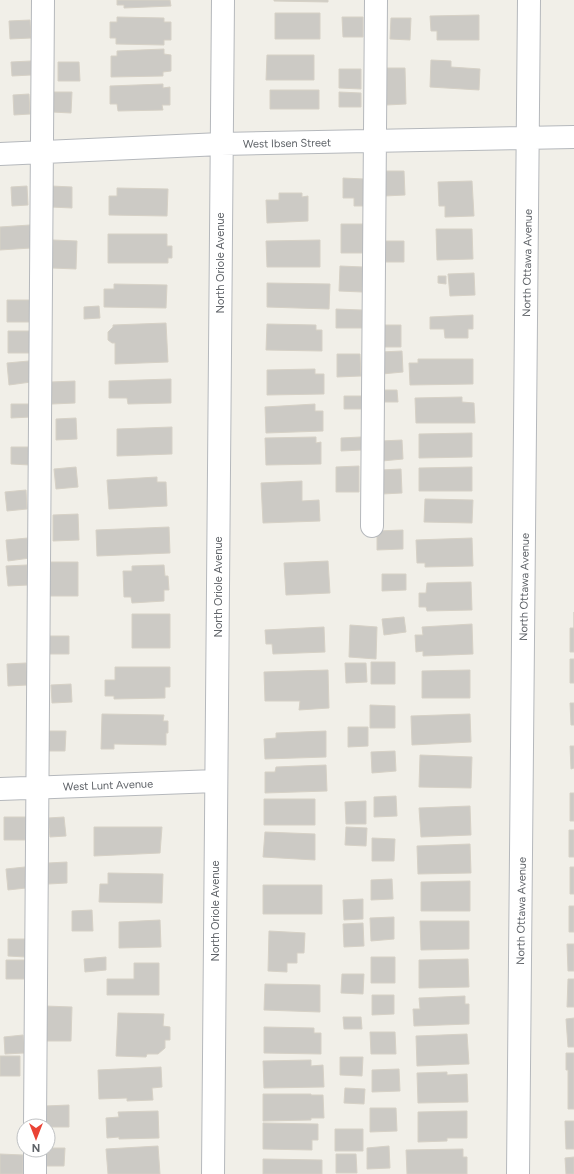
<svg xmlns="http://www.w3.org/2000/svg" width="574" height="1174" font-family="Figtree,sans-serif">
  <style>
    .building { fill: #cccac5; stroke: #d6d1c6 }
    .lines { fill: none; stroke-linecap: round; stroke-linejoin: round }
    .minor-casing { stroke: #b5b8bc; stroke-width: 24 }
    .minor { stroke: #fff; stroke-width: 22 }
    .labels { text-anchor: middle; stroke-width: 3; stroke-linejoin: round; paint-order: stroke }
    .street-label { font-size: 11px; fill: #5f6368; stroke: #fff }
  </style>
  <rect width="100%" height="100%" fill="#f1efe8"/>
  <path class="building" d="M 117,0 L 170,0 L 171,6 L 124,8 L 124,5 L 117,5 Z
    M 274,0 L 328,0 L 328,2 L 274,1 Z
    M 275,13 L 320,13 L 320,39 L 275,39 Z
    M 479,15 L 479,40 L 437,40 L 437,31 L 431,31 L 430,16 Z
    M 117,17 L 164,18 L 164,22 L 171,22 L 171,40 L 164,40 L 164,45 L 116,44 L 116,38 L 110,38 L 110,22 L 117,22 Z
    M 342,17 L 363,17 L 363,37 L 343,37 Z
    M 391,18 L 411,18 L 410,40 L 390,39 Z
    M 30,20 L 31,38 L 10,39 L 9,21 Z
    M 164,49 L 164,54 L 171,55 L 171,71 L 163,72 L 163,76 L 111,77 L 111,56 L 117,56 L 117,51 Z
    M 267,55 L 314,55 L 314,80 L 266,80 Z
    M 431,60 L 451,61 L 451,67 L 480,69 L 479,90 L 430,87 Z
    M 31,61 L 31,75 L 12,76 L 11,62 Z
    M 58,62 L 79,62 L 80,81 L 58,81 Z
    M 384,68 L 405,68 L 406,104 L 386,105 Z
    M 339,69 L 361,69 L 361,89 L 339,88 Z
    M 163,84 L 163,88 L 170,87 L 170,105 L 162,105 L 163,110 L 118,111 L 117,104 L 110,104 L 110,86 Z
    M 270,90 L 319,90 L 319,109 L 270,109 Z
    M 52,92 L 72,92 L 71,113 L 52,112 Z
    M 339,92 L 361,93 L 361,107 L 339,107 Z
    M 29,94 L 30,114 L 14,115 L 13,95 Z
    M 384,171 L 404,171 L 405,195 L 384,196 Z
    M 343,178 L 364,179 L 364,206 L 354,206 L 354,198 L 343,198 Z
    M 472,181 L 474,216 L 445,217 L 445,206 L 439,206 L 438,182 Z
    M 27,186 L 28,205 L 12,206 L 11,187 Z
    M 51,186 L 72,187 L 72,208 L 51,207 Z
    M 117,188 L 168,189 L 167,216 L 109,215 L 109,196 L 117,196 Z
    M 279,193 L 302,193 L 302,197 L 308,196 L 308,221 L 267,223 L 266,200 L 279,200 Z
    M 341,224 L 363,224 L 363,253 L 341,253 Z
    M 30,225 L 31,248 L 0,250 L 0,227 Z
    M 436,229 L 472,229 L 473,259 L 437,260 Z
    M 108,234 L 167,234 L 167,246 L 172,246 L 172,258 L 168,258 L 168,263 L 108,263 Z
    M 53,240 L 77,241 L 76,269 L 52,268 Z
    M 320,240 L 320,267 L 267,267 L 266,241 Z
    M 384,241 L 404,241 L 404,262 L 384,262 Z
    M 340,266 L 363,267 L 362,292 L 339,291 Z
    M 474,273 L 475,295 L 450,296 L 448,274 Z
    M 438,276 L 446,276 L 446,284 L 438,283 Z
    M 267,283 L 330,284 L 329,309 L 267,307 Z
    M 114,284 L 167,285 L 166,308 L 104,307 L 104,289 L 114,289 Z
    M 7,300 L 32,300 L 32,322 L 7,322 Z
    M 99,306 L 100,318 L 84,319 L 84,307 Z
    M 336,309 L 362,310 L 362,328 L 336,328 Z
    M 473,315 L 473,329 L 468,329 L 468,338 L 445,338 L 444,329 L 430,329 L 430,317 Z
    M 166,323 L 168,362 L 115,364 L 115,343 L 112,343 L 108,340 L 108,332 L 113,327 L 113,325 Z
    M 267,324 L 316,325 L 316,330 L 322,330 L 322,351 L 266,350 Z
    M 381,325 L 401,325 L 401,347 L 381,347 Z
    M 8,331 L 30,331 L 30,353 L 8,353 Z
    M 402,351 L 403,372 L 382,374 L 381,352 Z
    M 337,354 L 360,354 L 361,376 L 337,377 Z
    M 418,359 L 473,359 L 473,384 L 410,385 L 409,363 L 418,363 Z
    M 29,361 L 31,382 L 9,385 L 7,363 Z
    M 315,369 L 315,374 L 324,374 L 324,394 L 267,395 L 267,370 Z
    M 171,379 L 171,403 L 128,404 L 127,398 L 109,398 L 109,381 Z
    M 75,381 L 75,403 L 52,404 L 51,382 Z
    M 380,390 L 397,390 L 398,402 L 381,402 Z
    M 344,396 L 364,396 L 364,409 L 344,409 Z
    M 462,397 L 462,402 L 474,403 L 475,423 L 416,423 L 415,398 Z
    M 11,404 L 30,404 L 31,417 L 11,418 Z
    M 315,404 L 315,411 L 323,411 L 323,431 L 266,433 L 265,407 Z
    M 76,418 L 77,439 L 56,440 L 56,419 Z
    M 172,427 L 172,454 L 117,456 L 117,429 Z
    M 472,433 L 472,457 L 419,458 L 419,434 Z
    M 316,437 L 316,443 L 321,442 L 321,464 L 266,465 L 265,438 Z
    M 361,437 L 362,450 L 341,451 L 341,438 Z
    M 402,440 L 403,459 L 382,461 L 381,441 Z
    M 11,447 L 30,447 L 30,465 L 11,464 Z
    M 359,466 L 359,492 L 336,492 L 336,467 Z
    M 76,467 L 78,487 L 56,489 L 54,469 Z
    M 472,467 L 472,491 L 419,491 L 419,468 Z
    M 401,469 L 402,493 L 382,494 L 381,470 Z
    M 157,477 L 157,482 L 166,482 L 167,506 L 109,509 L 107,480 Z
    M 302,481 L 302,501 L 319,500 L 320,521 L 263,523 L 261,483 Z
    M 26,490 L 27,509 L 7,511 L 5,492 Z
    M 425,499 L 473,500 L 472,523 L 424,522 Z
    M 78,514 L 79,540 L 53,541 L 53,515 Z
    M 169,527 L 170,553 L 97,556 L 96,530 Z
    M 403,530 L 403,549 L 377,550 L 377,531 Z
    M 28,538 L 30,558 L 8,561 L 6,540 Z
    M 472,538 L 473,566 L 425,567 L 425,563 L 417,563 L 416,540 Z
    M 328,561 L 330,593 L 286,595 L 284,563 Z
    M 49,562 L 78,562 L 78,596 L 49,596 Z
    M 27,565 L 28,585 L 8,586 L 6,566 Z
    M 164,565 L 165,576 L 168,576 L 169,590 L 164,590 L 164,601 L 132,603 L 131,597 L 124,597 L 123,571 L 132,571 L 132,566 Z
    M 382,574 L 406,574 L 406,590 L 382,591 Z
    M 471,582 L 472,610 L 427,611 L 426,607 L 419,607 L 419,593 L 426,593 L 427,583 Z
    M 574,612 L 574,652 L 570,652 L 570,628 L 574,628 Z
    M 132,614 L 170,614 L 170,648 L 132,648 Z
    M 404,617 L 406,632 L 384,635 L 382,619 Z
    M 472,624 L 473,654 L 423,656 L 423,651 L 416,652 L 415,635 L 423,635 L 422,627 Z
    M 350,625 L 377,627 L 376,659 L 349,657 Z
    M 324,627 L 325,652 L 273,654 L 272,644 L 266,644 L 265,630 Z
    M 49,636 L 69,636 L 69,654 L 49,654 Z
    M 570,659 L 574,659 L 574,683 L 570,683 Z
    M 371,662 L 395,662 L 395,684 L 371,684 Z
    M 26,663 L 27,685 L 8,686 L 7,664 Z
    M 345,663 L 366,663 L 367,682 L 346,683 Z
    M 115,667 L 170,667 L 170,687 L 165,687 L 165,698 L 114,699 L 114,696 L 105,696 L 105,680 L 115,680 Z
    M 328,670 L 329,708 L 299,710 L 300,701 L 265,701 L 264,672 Z
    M 470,670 L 470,698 L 422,698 L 422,671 Z
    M 71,684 L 72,702 L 52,703 L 51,685 Z
    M 570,703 L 574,703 L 574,725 L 571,725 Z
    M 370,705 L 395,706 L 395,728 L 370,728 Z
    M 102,714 L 164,715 L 163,721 L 168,721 L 168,733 L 166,733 L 166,745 L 114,744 L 114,749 L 101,749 Z
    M 470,714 L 471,742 L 412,745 L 411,716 Z
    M 348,727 L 368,727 L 368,746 L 348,747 Z
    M 48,731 L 66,731 L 65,751 L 47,751 Z
    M 326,731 L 326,757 L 265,759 L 264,739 L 276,738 L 276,733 Z
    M 570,746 L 574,746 L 574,768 L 571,769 Z
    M 395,751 L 396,771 L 372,773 L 371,752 Z
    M 420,755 L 472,757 L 471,788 L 419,787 Z
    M 326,765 L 327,791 L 265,793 L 265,772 L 275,772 L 276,767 Z
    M 570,793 L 574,793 L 574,821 L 570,821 Z
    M 396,796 L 397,816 L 374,817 L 374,797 Z
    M 264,799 L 315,799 L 315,825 L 264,825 Z
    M 366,801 L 366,824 L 346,824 L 345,802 Z
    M 470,806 L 471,835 L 421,837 L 419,808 Z
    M 4,817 L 28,817 L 28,840 L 4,840 Z
    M 64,817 L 66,836 L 50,837 L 48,818 Z
    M 94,827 L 162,827 L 160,853 L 94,856 Z
    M 346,827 L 367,828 L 366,846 L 345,845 Z
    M 569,830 L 574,830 L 574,857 L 569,857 Z
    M 265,832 L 315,834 L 315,860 L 263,857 Z
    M 372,838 L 395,839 L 394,861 L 372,861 Z
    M 470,844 L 471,873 L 418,874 L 417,846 Z
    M 67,862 L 67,883 L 48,884 L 48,863 Z
    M 25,867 L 26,888 L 8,890 L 6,869 Z
    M 570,867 L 574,867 L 574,894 L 570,894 Z
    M 108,873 L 163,874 L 162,903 L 99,902 L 100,884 L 108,884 Z
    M 392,879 L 393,899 L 371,900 L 371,880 Z
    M 470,881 L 470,911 L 421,911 L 421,882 Z
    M 263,885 L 322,885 L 322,914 L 263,914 Z
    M 363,899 L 363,919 L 344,920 L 343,900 Z
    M 569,906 L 574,906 L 574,932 L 569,932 Z
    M 92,910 L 93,931 L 72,931 L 72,911 Z
    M 394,917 L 394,939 L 371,941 L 370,918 Z
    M 160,920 L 161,947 L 119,948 L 119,922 Z
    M 420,921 L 469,921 L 469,949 L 421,950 Z
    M 363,923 L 364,946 L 344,947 L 343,924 Z
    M 269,931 L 305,933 L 304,953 L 297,953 L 297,963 L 287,963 L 287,972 L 268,971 Z
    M 8,939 L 25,939 L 26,957 L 8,956 Z
    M 567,944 L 574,944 L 574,971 L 568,971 Z
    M 106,957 L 106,970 L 85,972 L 84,959 Z
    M 371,957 L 395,957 L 395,983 L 371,983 Z
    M 468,959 L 469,987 L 419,988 L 419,960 Z
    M 6,960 L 25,960 L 25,979 L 6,979 Z
    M 134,963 L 159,963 L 159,995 L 107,995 L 107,979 L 134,979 Z
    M 342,974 L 364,974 L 363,994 L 341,993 Z
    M 568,979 L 574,979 L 574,1007 L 567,1007 Z
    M 265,984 L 320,985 L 320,1012 L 264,1010 Z
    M 372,995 L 394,995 L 394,1014 L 372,1015 Z
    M 465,996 L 465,1004 L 469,1004 L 469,1024 L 414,1026 L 413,1009 L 420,1009 L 419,998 Z
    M 45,1006 L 72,1007 L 71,1041 L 44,1041 Z
    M 118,1013 L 164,1014 L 163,1026 L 170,1027 L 170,1040 L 165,1040 L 165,1048 L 158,1054 L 147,1054 L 146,1057 L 116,1056 Z
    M 343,1017 L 361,1017 L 362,1029 L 344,1029 Z
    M 574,1018 L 574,1047 L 568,1047 L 566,1019 Z
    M 264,1027 L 314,1028 L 314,1033 L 321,1033 L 321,1054 L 264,1053 Z
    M 370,1032 L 395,1032 L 396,1054 L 371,1054 Z
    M 467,1034 L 469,1064 L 417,1066 L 416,1036 Z
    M 23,1035 L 24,1053 L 5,1054 L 4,1037 Z
    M 566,1053 L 574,1053 L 574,1109 L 568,1109 L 568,1070 L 566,1070 Z
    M 0,1056 L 20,1056 L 20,1076 L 0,1076 Z
    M 340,1057 L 363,1057 L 362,1076 L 340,1075 Z
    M 311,1060 L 311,1066 L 323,1065 L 324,1087 L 264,1088 L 263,1061 Z
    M 161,1067 L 162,1087 L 152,1088 L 153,1100 L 127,1101 L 127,1098 L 99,1099 L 98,1070 Z
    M 399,1069 L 400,1091 L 372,1092 L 372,1070 Z
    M 447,1072 L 447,1075 L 467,1074 L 468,1102 L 418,1103 L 417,1073 Z
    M 345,1088 L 365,1089 L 364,1104 L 344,1103 Z
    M 263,1094 L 311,1094 L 311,1095 L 323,1095 L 324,1118 L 311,1118 L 311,1120 L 263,1121 Z
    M 69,1105 L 69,1127 L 48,1127 L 48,1126 L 46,1126 L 45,1106 Z
    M 370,1108 L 396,1108 L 397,1131 L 370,1132 Z
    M 158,1111 L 159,1138 L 119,1139 L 119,1137 L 107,1138 L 106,1118 L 119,1117 L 118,1112 Z
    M 467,1111 L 467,1138 L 447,1138 L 447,1141 L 418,1142 L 418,1112 Z
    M 565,1121 L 574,1121 L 574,1149 L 566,1149 Z
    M 263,1123 L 318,1124 L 318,1140 L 312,1140 L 312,1150 L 263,1149 Z
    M 335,1129 L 363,1129 L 363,1151 L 335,1151 Z
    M 158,1146 L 160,1174 L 108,1174 L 106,1149 Z
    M 389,1146 L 390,1168 L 367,1169 L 367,1148 Z
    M 48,1148 L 65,1148 L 64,1166 L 43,1166 L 44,1150 L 48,1150 Z
    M 463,1149 L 463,1157 L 467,1157 L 467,1174 L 407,1174 L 406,1150 Z
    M 0,1154 L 23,1155 L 23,1174 L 0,1174 Z
    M 336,1154 L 356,1154 L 357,1173 L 336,1173 Z
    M 574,1157 L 574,1174 L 566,1174 L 565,1158 Z
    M 263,1159 L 322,1160 L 322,1174 L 263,1174 Z"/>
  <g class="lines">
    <defs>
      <path id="minor" d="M 0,154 L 221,144 L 574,137
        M 372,526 L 376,0
        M 0,789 L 216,781
        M 35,1126 L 43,0
        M 35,1174 L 35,1150
        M 213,1174 L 223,0
        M 518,1174 L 529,0"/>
    </defs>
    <use href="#minor" class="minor-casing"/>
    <use href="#minor" class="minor"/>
  </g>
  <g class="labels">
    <g class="street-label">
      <text transform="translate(287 143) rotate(-1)" y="4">West Ibsen Street</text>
      <text transform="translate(220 263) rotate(-90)" y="4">North Oriole Avenue</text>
      <text transform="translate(527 263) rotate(-89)" y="4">North Ottawa Avenue</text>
      <text transform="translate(218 587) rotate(-90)" y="4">North Oriole Avenue</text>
      <text transform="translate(524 587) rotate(-89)" y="4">North Ottawa Avenue</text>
      <text transform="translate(108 785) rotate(-2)" y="4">West Lunt Avenue</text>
      <text transform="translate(215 911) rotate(-90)" y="4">North Oriole Avenue</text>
      <text transform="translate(521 911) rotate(-89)" y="4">North Ottawa Avenue</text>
    </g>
  </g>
  <g transform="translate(36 1138) rotate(180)"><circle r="19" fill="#ffffff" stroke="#bfc1c3"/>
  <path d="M0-3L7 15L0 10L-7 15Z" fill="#ea4335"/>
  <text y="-6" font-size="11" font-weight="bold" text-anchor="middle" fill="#5f6368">N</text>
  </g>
</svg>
